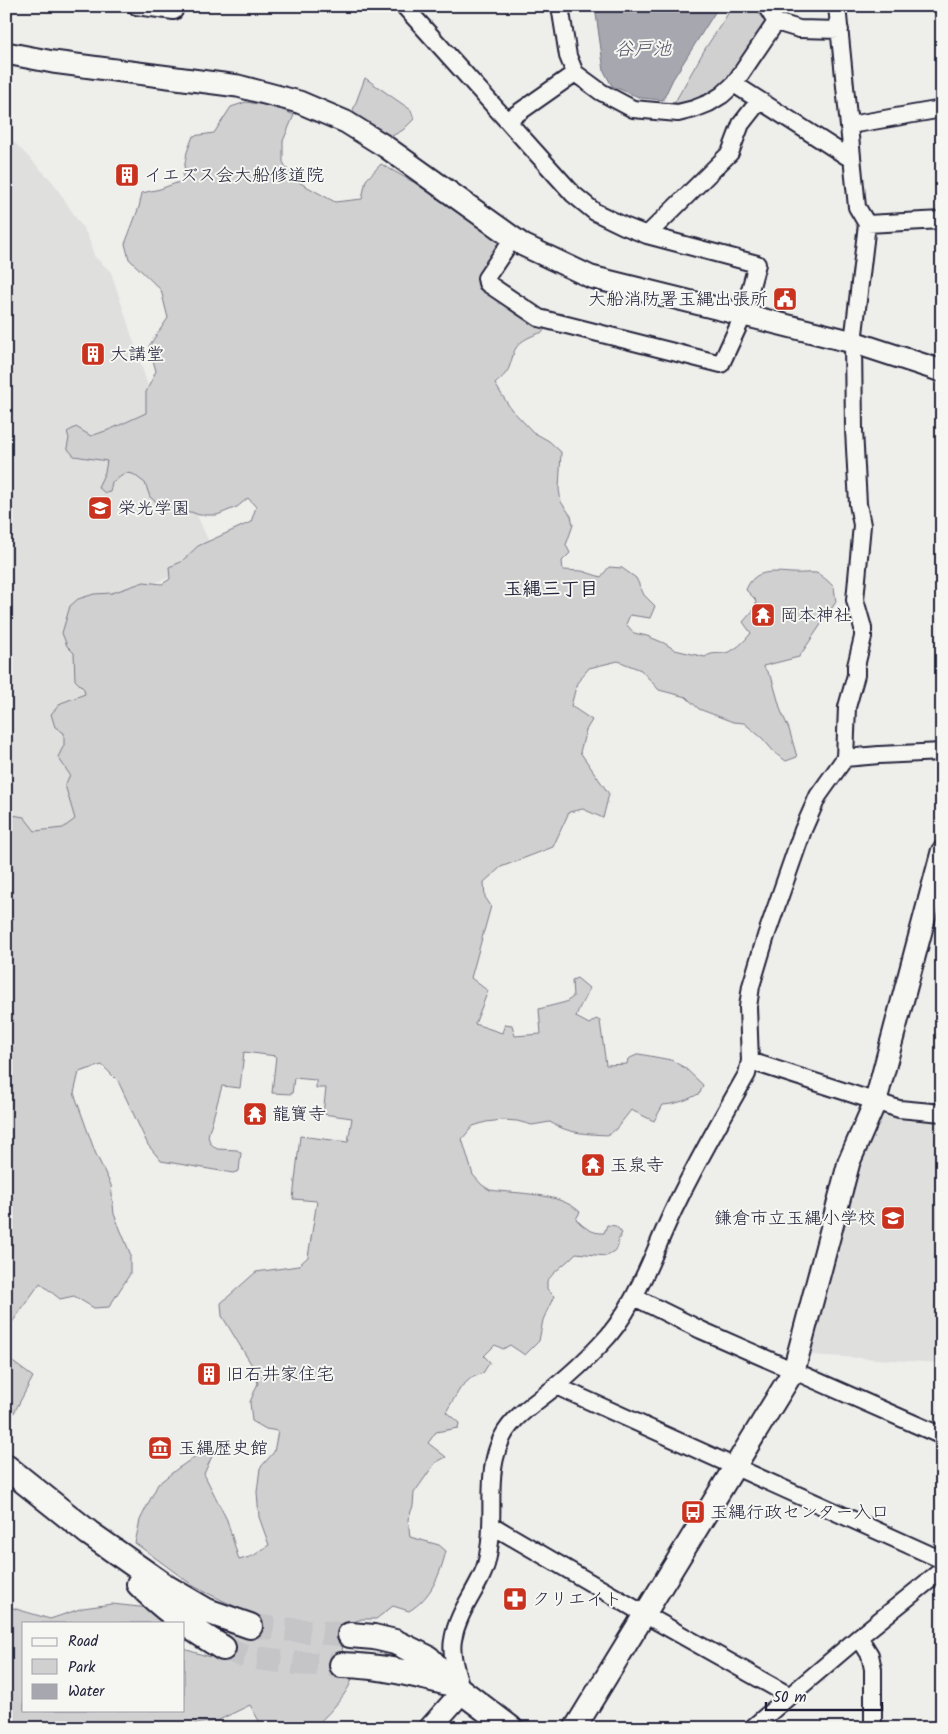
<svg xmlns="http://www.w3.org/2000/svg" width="948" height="1734" font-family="Kalam,'Klee One',sans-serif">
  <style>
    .built { fill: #dfdfde }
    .green { fill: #d0d0d1; stroke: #797986 }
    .water { fill: #a7a7af; stroke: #727281 }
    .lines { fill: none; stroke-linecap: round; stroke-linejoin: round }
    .secondary-tunnel { stroke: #c5c5c8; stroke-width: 24; stroke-dasharray: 24 12; stroke-linecap: butt }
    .minor-casing { stroke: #22223b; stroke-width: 20 }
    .tertiary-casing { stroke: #22223b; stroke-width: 25 }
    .secondary-casing { stroke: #22223b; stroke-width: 28 }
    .minor { stroke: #f6f6f2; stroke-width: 16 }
    .tertiary { stroke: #f6f6f2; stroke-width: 21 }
    .secondary { stroke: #f6f6f2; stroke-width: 24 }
    .labels { text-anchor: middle; stroke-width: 4; stroke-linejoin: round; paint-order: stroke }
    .poi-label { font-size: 18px; fill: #22223b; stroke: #f6f6f2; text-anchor: start }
    .water-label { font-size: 19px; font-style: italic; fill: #575769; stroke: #f6f6f2 }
    .neighbourhood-label { font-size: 19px; font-weight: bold; fill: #22223b; stroke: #f6f6f2 }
  </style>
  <rect width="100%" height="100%" fill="#eeeeeb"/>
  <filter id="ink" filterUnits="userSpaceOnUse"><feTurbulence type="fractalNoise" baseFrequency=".02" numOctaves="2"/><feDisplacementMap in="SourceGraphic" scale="10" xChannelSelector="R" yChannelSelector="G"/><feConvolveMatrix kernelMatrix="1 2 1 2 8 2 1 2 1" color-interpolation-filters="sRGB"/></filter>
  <g filter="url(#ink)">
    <path class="built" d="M 6,134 L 52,181 L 88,236 L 94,256 L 111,272 L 171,457 L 217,560 L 75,612 L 124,765 L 80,826 L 6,846 Z
      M 883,1111 L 942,1121 L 942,1363 L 810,1355 L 856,1173 Z"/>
    <path class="green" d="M 733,6 L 760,6 L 770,19 L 726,84 L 701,101 L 671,109 L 705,49 Z
      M 365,78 L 411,110 L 414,119 L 403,130 L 392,136 L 352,113 Z
      M 246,102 L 276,107 L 294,115 L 283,141 L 283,162 L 293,179 L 335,202 L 362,199 L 366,180 L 381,164 L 415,183 L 500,242 C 495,258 484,270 478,286 L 530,321 L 544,326 L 543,332 C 531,336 516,341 513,355 C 511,361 510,368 506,373 C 503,377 498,381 495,384 L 511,409 L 533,432 L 549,441 L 561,452 L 559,489 L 561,502 L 571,516 L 573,525 L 566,545 L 570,553 L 562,561 L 563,570 L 582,571 L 601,577 L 609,567 L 622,568 L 636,578 L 644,595 L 655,606 L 650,618 L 630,615 L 626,624 L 634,633 L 647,636 L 664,643 L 675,650 L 705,657 C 712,652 717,654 725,653 C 735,651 745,641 751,633 L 743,622 L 757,606 L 755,599 L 746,590 C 754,568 774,572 792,573 C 800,574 808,572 816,573 C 822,575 830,583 834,587 L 836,602 L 799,657 L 763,666 L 772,679 L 781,711 L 789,729 L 797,757 L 786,761 L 776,754 L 762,738 L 744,723 L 733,722 L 699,709 L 686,697 L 659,690 L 641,670 L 618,661 L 589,668 L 577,683 L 571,706 L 592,720 L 586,730 L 580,752 L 609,794 L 603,818 L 583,809 L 569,812 L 553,847 L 501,867 L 484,882 L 485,897 L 491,906 L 471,978 L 488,991 L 475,1024 L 502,1033 L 505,1024 L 512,1025 L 515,1036 L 541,1034 L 539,1009 L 566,1002 L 573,997 L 572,980 L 577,978 L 589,988 C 586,999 579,1005 576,1017 L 589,1024 L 596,1019 L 600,1021 L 606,1065 L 627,1064 L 628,1059 L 639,1054 L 671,1060 L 685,1068 L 703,1085 L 700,1093 C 688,1100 677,1104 663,1105 L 654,1121 L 631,1110 L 616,1129 L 609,1135 C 588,1134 568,1134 550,1122 L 532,1125 L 517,1121 L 503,1120 L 486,1122 L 473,1126 L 462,1139 L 473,1175 L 482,1185 L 490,1190 C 518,1194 559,1192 580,1212 L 576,1219 C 583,1227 593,1234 604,1233 L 607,1225 L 616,1226 L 622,1233 L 618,1240 L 617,1249 L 606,1256 L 576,1253 C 567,1263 555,1270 547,1281 L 547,1289 L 554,1296 L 543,1320 L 539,1341 L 525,1355 L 510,1345 L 503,1349 L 495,1345 L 484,1356 L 490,1362 L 483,1373 L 471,1378 L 461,1387 L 446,1412 L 459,1423 L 458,1428 L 436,1432 L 428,1443 L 446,1457 L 435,1463 L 414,1493 L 413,1506 L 408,1519 L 410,1537 L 439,1545 L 446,1551 C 440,1575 431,1598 409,1611 L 393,1606 L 376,1619 L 362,1619 L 347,1624 C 344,1635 340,1646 344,1658 C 346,1664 351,1671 352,1676 C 353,1689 322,1722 312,1728 L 263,1728 L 250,1705 L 217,1721 L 194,1724 L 193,1728 L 6,1728 L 6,1606 L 50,1619 L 83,1608 L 112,1604 L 149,1608 L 161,1623 L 24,1623 L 24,1710 L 184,1710 L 184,1647 L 187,1650 L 210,1657 C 231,1639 230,1632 236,1607 L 195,1587 L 135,1543 L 140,1520 L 158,1484 L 177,1469 L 196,1456 L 213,1454 L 204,1474 L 227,1520 L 239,1560 L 253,1556 L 269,1545 L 259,1517 L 257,1492 L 260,1468 L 274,1452 L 278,1431 L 266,1429 L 252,1421 L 250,1402 L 258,1383 L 253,1367 L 222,1316 L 221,1303 L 256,1272 L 298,1266 L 308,1257 L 317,1201 L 293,1199 L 300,1136 L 348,1142 L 352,1118 L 323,1114 L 326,1088 L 316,1088 L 316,1080 L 294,1078 L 292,1094 L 272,1093 L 276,1056 L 244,1052 L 240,1088 L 222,1086 L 208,1136 L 210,1143 L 217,1149 L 237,1150 L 241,1153 L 239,1171 L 233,1173 L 161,1161 L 148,1145 L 118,1081 L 102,1065 L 79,1072 L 74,1093 L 95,1152 L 111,1185 L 114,1214 L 130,1253 L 130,1274 L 109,1307 L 94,1308 L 74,1296 L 60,1299 L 40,1283 L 6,1331 L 6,814 L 24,817 L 35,831 L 63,828 L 75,819 L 65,785 L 70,775 L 58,757 L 64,745 L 64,733 L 55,727 L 51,714 L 61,703 L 85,694 L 84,689 L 75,680 L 74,653 L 67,646 L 62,633 L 70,606 L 78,599 L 94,594 L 112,593 L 144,582 L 162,584 L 170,579 L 169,567 L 181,562 L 198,546 L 251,522 L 256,507 L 248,498 L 237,507 L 217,515 L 199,515 L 191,512 L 179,513 L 161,506 L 150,497 L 145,483 L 133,474 L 126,473 L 112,482 L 110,492 L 105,493 L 98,487 L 105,472 L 107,461 L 74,456 L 67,448 L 69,438 L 67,432 L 76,427 L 91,436 L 111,429 L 146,413 L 146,392 L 156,371 L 149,346 L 168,318 L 161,290 L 129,259 L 125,244 L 139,207 L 142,193 L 160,189 L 182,181 L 187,152 L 193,136 L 214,133 L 231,107 Z
      M 6,1357 L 33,1377 L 7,1426 L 6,1425 Z"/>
    <path class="water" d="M 603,6 L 719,6 L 673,79 L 663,100 L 641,98 L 612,86 L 604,71 L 596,14 Z"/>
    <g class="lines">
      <path class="secondary-tunnel" d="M 250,1626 L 350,1635
        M 223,1648 L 248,1657 L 296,1663 L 342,1665"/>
      <defs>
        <path id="minor" d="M 136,6 L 174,11
          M 404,6 L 573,194 L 595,212 L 624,226 L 647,235 L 757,264 L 743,316 L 721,364 L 539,318 L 487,283 L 486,278 L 513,238
          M 560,6 L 568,56 L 575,73 L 601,92 L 633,109 L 678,113 L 694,109 L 709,103 L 722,95 L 734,84 L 851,159
          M 776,22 L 799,29 L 840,30
          M 734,84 L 776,22 L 766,6
          M 508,120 L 575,73
          M 850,125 L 942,109
          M 867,224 L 942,220
          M 647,235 L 730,153 L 741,124 L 759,101
          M 845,758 L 879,755 L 942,752
          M 750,1061 L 899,1109 L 942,1113
          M 634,1297 L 701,1330 L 942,1436
          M 556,1386 L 942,1560
          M 493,1526 L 644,1614 L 790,1696
          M 859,1637 L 870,1655 L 873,1669 L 873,1728
          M 462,1692 C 458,1676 450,1656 453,1640 C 457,1615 472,1597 482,1575 C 486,1567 488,1558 489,1549 C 495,1515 486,1478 499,1445 C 508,1418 535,1404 556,1386 C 571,1374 586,1360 600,1345 C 636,1309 653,1252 675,1207 C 697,1161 722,1118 747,1074 L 750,1061 L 748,1007 L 751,986 L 766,936 L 803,830 L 818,796 L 845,758 L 847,707 L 856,675 L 856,666 L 863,637 L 863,628 L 855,600 L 862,525 L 858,504 L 854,430 L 853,342 L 867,224 L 857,207 L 837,6
          M 752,1728 L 859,1637 L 942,1570"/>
        <path id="tertiary" d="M 6,53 L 53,62 L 238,86 L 299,102 L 346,122 L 386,147 L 523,245 L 591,277 L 853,342 L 942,371
          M 430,1728 L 462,1692
          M 575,1728 L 794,1370 L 849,1162 L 876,1100 L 942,852"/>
        <path id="secondary" d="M 6,1467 L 89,1533 L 166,1587 L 207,1611 L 250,1626
          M 139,1584 C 163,1609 193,1630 223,1648
          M 350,1635 L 374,1637 L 395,1642 L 428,1658 L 452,1684 L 510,1728
          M 342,1665 C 382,1666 414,1674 452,1684"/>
      </defs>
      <use href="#minor" class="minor-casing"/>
      <use href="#tertiary" class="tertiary-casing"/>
      <use href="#secondary" class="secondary-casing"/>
      <use href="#minor" class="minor"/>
      <use href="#tertiary" class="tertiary"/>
      <use href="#secondary" class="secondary"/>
    </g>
  </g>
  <defs>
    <symbol id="building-square" viewBox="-11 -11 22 22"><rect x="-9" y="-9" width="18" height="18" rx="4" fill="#c8321e" stroke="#f6f6f2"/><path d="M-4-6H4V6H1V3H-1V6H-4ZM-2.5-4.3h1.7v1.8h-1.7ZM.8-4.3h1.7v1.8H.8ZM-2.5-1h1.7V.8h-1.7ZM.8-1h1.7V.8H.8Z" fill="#fff"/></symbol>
    <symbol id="civic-square" viewBox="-11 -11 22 22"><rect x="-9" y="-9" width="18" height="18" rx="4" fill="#c8321e" stroke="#f6f6f2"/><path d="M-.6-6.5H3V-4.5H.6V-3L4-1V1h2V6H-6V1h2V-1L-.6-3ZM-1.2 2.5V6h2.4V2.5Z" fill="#fff"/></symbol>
    <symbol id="school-square" viewBox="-11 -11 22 22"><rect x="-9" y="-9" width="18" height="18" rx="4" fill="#c8321e" stroke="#f6f6f2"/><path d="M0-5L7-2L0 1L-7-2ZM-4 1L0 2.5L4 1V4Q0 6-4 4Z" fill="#fff"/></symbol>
    <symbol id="temple-square" viewBox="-11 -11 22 22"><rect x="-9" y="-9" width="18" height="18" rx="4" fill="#c8321e" stroke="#f6f6f2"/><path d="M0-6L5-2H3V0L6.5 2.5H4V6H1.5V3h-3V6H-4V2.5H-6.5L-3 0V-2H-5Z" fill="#fff"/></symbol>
    <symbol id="museum-square" viewBox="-11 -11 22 22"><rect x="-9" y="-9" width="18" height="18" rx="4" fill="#c8321e" stroke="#f6f6f2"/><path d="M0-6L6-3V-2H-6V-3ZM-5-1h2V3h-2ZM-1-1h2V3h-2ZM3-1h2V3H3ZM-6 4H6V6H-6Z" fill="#fff"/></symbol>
    <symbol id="bus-square" viewBox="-11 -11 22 22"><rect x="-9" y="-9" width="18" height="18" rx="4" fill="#c8321e" stroke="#f6f6f2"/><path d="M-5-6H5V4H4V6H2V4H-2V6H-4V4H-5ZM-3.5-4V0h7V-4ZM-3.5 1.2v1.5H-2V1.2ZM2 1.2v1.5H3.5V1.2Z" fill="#fff"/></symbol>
    <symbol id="pharmacy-square" viewBox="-11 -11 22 22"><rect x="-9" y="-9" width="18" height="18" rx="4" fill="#c8321e" stroke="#f6f6f2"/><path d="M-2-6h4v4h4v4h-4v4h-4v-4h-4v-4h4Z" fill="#fff"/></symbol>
  </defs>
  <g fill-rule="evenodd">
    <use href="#building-square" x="113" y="161" width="28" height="28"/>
    <use href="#civic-square" x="771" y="285" width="28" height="28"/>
    <use href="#building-square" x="79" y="340" width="28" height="28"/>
    <use href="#school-square" x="86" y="494" width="28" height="28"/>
    <use href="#temple-square" x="749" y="601" width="28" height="28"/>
    <use href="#temple-square" x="241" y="1100" width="28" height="28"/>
    <use href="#temple-square" x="579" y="1151" width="28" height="28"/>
    <use href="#school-square" x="879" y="1204" width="28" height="28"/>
    <use href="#building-square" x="195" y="1360" width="28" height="28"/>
    <use href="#museum-square" x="146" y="1434" width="28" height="28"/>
    <use href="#bus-square" x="679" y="1498" width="28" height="28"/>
    <use href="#pharmacy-square" x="501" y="1585" width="28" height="28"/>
  </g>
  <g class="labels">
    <g class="poi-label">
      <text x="144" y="181">イエズス会大船修道院</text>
      <text x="768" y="305" text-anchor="end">大船消防署玉縄出張所</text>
      <text x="110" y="360">大講堂</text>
      <text x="118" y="514">栄光学園</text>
      <text x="780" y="621">岡本神社</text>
      <text x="272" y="1120">龍寶寺</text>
      <text x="610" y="1171">玉泉寺</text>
      <text x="876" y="1224" text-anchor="end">鎌倉市立玉縄小学校</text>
      <text x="226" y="1380">旧石井家住宅</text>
      <text x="178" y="1454">玉縄歴史館</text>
      <text x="710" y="1518">玉縄行政センター入口</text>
      <text x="532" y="1605">クリエイト</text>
    </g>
    <g class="water-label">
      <text x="643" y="55">谷戸池</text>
    </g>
    <g class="neighbourhood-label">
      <text x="551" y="595">玉縄三丁目</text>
    </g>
  </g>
  <rect width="948" height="1734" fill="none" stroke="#f6f6f2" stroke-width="25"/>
  <rect x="12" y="12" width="923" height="1709" fill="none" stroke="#22223b" stroke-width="2" filter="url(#ink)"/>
  <rect x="22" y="1622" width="162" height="90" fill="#f6f6f2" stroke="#a1a1a9"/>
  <rect x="32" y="1638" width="25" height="8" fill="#f6f6f2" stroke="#a1a1a9"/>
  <text x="68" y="1646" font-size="15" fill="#22223b">Road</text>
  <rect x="32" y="1659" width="25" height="15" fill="#d0d0d1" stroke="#a1a1a9"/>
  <text x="68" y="1672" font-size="15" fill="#22223b">Park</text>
  <rect x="32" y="1684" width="25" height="15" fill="#a7a7af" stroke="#a1a1a9"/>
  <text x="68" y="1696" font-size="15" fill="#22223b">Water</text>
  <path d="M766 1702v8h116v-8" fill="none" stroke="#22223b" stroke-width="2.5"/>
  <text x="773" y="1702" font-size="15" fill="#22223b" stroke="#f6f6f2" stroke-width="4" paint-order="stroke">50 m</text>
</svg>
